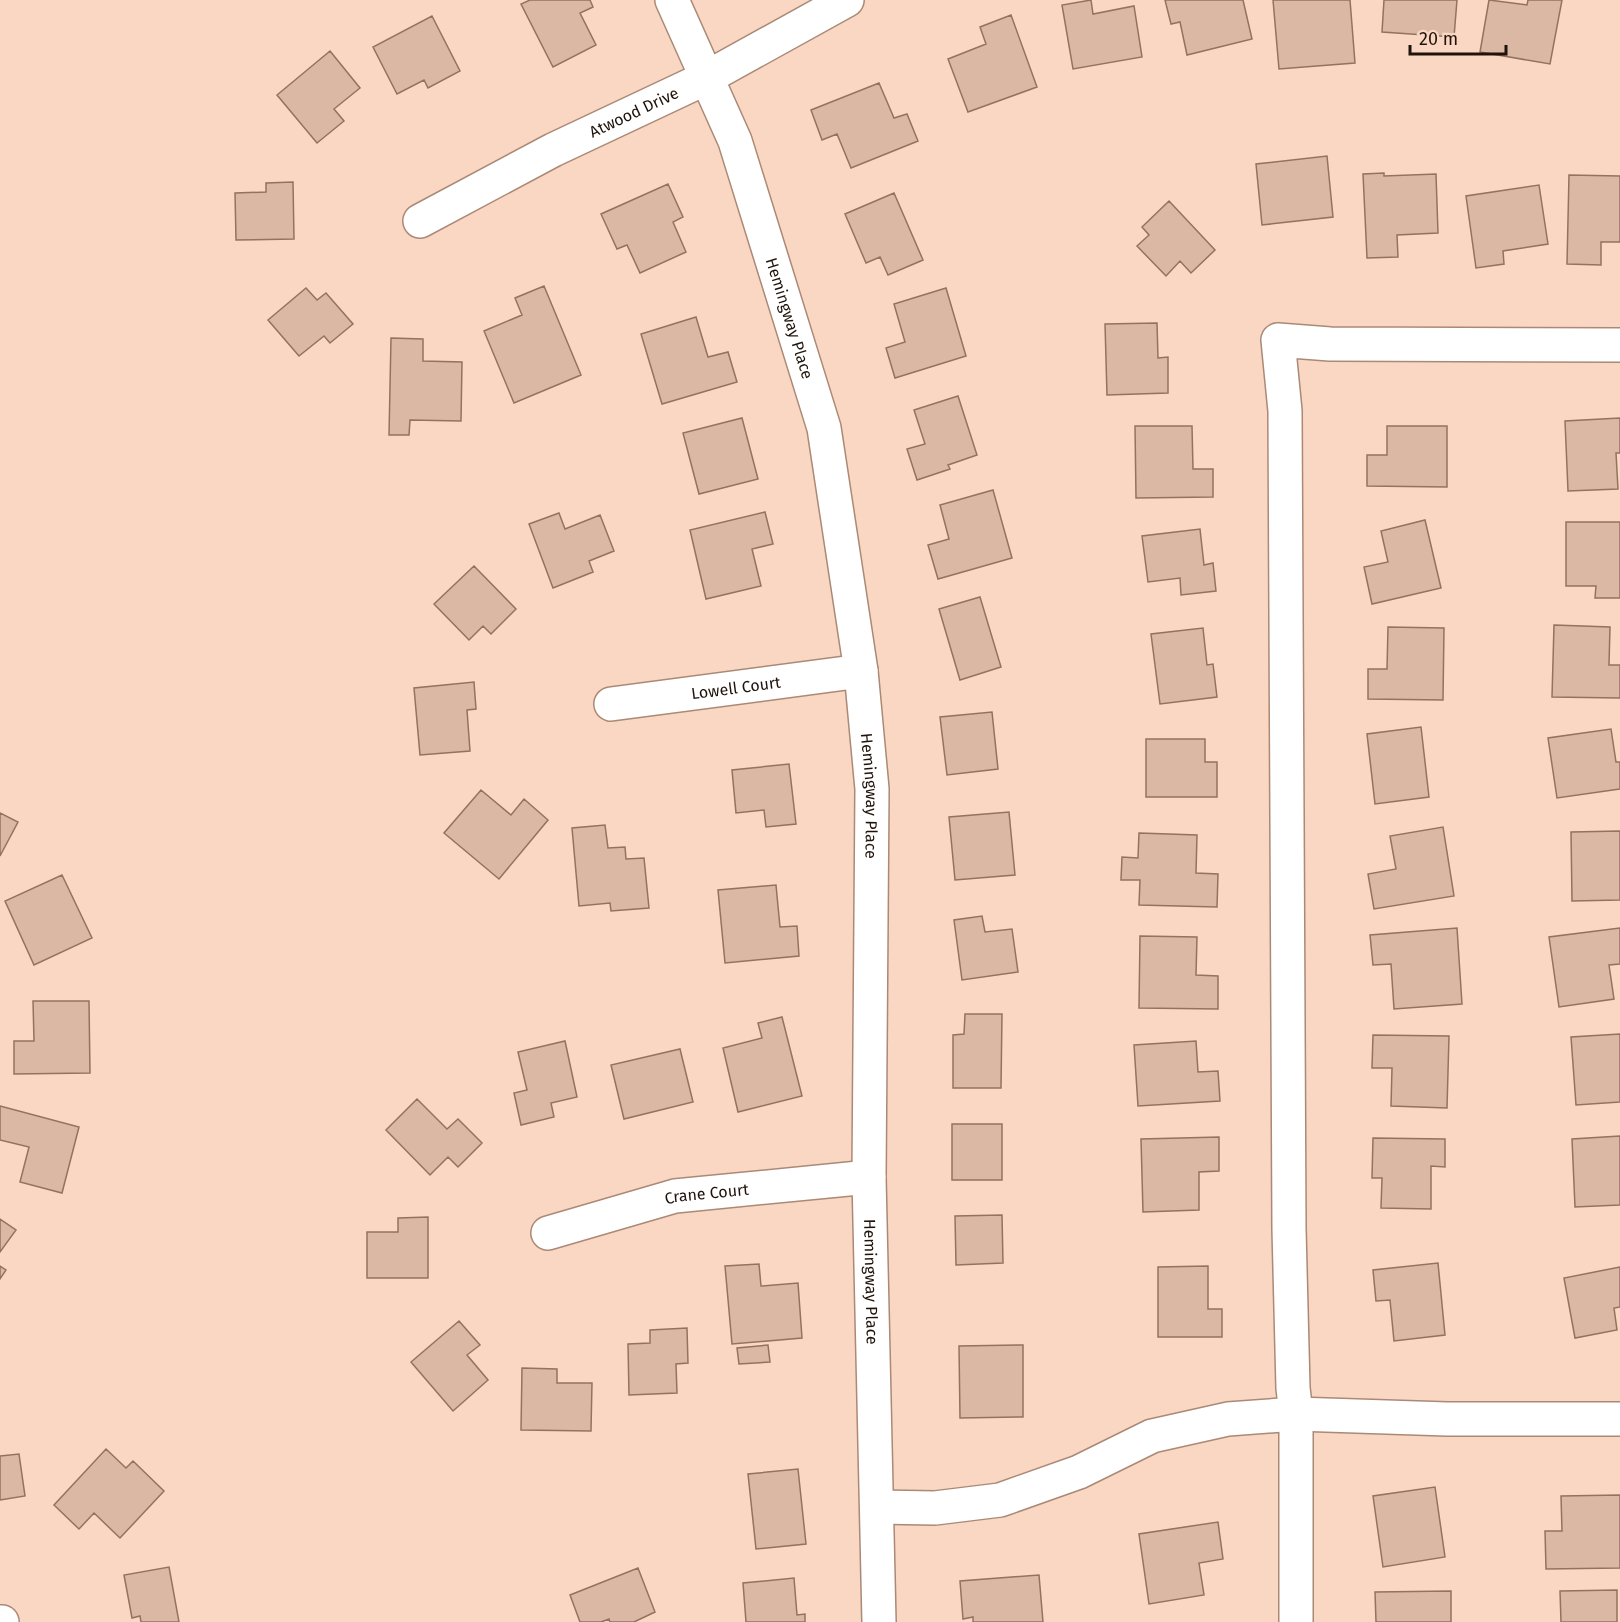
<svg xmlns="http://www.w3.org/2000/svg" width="1620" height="1622" font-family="'Fira Sans',sans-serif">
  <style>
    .building { fill: #dab8a3; stroke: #927360; stroke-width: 1.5 }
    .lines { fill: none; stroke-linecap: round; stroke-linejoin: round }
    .street-casing { stroke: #aa8976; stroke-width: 36 }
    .street { stroke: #fff; stroke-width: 33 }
    .labels { text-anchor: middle; stroke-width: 6; stroke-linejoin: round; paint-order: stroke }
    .street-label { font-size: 16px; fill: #1f130b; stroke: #fad7c2 }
  </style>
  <rect width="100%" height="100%" fill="#fad7c2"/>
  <path class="building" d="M 530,0 L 590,0 L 593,7 L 580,13 L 596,45 L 553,67 L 521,4 Z
    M 1091,0 L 1093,14 L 1134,6 L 1142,57 L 1073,69 L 1062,5 Z
    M 1165,0 L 1243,0 L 1252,39 L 1187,55 L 1180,22 L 1171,24 Z
    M 1273,0 L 1350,0 L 1355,63 L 1279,69 Z
    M 1384,0 L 1457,0 L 1454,37 L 1382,32 Z
    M 1489,0 L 1527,5 L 1528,0 L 1562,0 L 1550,64 L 1480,52 Z
    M 1011,15 L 1037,87 L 968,112 L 948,59 L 986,44 L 980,27 Z
    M 432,16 L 460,71 L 428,88 L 424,80 L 397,94 L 373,47 Z
    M 330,51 L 360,88 L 334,109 L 344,121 L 317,143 L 277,95 Z
    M 879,83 L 894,118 L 907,114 L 918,141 L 851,168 L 837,134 L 822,140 L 811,110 Z
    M 1327,156 L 1333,217 L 1262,225 L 1256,164 Z
    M 1384,173 L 1384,176 L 1436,174 L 1438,233 L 1397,235 L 1398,257 L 1367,258 L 1363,174 Z
    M 1569,175 L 1620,176 L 1620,242 L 1601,242 L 1601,265 L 1567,264 Z
    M 293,182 L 294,239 L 236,240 L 235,193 L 266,192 L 266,183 Z
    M 668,184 L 683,217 L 673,222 L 686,252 L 640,273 L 627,245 L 617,249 L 601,214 Z
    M 1539,185 L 1548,244 L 1503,251 L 1504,264 L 1476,268 L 1466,196 Z
    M 894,193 L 923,260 L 888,275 L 880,257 L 866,263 L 845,214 Z
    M 1169,201 L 1215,250 L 1191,273 L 1180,261 L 1166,276 L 1137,246 L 1149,235 L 1142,227 Z
    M 544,286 L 581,375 L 514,403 L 484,331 L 522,315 L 515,298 Z
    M 306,288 L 317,300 L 326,293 L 353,324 L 330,343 L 324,336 L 299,356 L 268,320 Z
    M 946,288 L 966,356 L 895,378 L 886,348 L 905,342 L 894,304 Z
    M 696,317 L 708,357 L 728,352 L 737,382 L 662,404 L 641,334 Z
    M 1157,323 L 1158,358 L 1168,357 L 1168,393 L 1107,395 L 1105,324 Z
    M 391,338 L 423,339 L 423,361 L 462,362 L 461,421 L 410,420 L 409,435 L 389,435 Z
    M 958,396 L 977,455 L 948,465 L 950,469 L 917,480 L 907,449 L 925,444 L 914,410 Z
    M 742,418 L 758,479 L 699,494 L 683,433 Z
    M 1620,418 L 1620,453 L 1616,453 L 1618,489 L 1568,491 L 1565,421 Z
    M 1135,426 L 1192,426 L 1193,469 L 1213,469 L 1213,497 L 1136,498 Z
    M 1387,426 L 1447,426 L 1447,487 L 1367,486 L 1367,455 L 1387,455 Z
    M 993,490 L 1012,558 L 938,579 L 928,545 L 949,539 L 940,505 Z
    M 765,512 L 773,544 L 752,549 L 761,586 L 706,599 L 690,530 Z
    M 559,513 L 565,529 L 600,515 L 614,551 L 589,561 L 593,572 L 553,588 L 529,524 Z
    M 1425,520 L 1441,588 L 1372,604 L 1364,567 L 1388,562 L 1381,531 Z
    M 1566,522 L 1620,522 L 1620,598 L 1595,598 L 1596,586 L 1566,586 Z
    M 1200,529 L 1204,565 L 1213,563 L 1216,591 L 1181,595 L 1180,578 L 1148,582 L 1142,536 Z
    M 474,566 L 516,609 L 491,634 L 483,626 L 469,640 L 434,604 Z
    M 980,597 L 1001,667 L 960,680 L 939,609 Z
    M 1554,625 L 1610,627 L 1609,665 L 1620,665 L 1620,698 L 1552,697 Z
    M 1388,627 L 1444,628 L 1443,700 L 1368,699 L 1368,669 L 1387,669 Z
    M 1203,628 L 1207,665 L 1213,664 L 1217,697 L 1160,704 L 1151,634 Z
    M 474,682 L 476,709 L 467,710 L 470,751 L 420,755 L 414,688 Z
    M 992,712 L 998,769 L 947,775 L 940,717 Z
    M 1421,727 L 1429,797 L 1375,804 L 1367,734 Z
    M 1611,729 L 1616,762 L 1620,762 L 1620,789 L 1557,798 L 1548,738 Z
    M 1146,739 L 1205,739 L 1205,762 L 1217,762 L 1217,797 L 1146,797 Z
    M 789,764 L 796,824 L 766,827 L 764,810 L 736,813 L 732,770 Z
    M 481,790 L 511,815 L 524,799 L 548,820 L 499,879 L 444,833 Z
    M 1009,812 L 1015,875 L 955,880 L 949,817 Z
    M 0,813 L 18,822 L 0,856 Z
    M 605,825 L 608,848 L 625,847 L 626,859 L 644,858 L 649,908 L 611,911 L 610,903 L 579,906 L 572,828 Z
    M 1443,827 L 1454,896 L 1374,909 L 1368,874 L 1396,869 L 1390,836 Z
    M 1620,831 L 1620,900 L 1572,901 L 1571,832 Z
    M 1139,833 L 1197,835 L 1196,873 L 1218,874 L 1217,907 L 1139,905 L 1140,880 L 1121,880 L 1122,857 L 1138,858 Z
    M 62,875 L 92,938 L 34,965 L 5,901 Z
    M 776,885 L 780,927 L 797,926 L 799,956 L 725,963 L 718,890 Z
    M 982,916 L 985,932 L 1012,929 L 1018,972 L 962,980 L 954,920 Z
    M 1457,928 L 1462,1004 L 1394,1009 L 1391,964 L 1373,965 L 1370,935 Z
    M 1620,928 L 1620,964 L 1609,965 L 1614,999 L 1559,1007 L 1549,937 Z
    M 1140,936 L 1197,937 L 1196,975 L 1218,976 L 1218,1009 L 1139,1008 Z
    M 33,1001 L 89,1001 L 90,1073 L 14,1074 L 14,1041 L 34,1041 Z
    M 965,1014 L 1002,1014 L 1001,1088 L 953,1088 L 953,1035 L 964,1034 Z
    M 782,1017 L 802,1096 L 738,1112 L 723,1048 L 762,1038 L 758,1023 Z
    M 1620,1034 L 1620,1102 L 1576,1105 L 1571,1037 Z
    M 1373,1035 L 1449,1036 L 1447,1108 L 1391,1106 L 1392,1068 L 1372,1068 Z
    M 565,1041 L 577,1097 L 551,1103 L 554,1117 L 521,1125 L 514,1093 L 527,1090 L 518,1052 Z
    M 1196,1041 L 1198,1072 L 1218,1071 L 1220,1101 L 1138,1106 L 1134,1045 Z
    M 680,1049 L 693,1102 L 624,1119 L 611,1065 Z
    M 417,1099 L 447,1129 L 458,1119 L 482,1143 L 458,1167 L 448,1157 L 430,1175 L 386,1130 Z
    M 0,1106 L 79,1127 L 62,1193 L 20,1182 L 29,1147 L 0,1140 Z
    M 952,1124 L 1002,1124 L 1002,1180 L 952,1180 Z
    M 1620,1136 L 1620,1205 L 1575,1207 L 1572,1139 Z
    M 1219,1137 L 1219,1171 L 1199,1172 L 1199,1210 L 1143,1212 L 1141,1139 Z
    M 1373,1138 L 1445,1139 L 1445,1167 L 1431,1166 L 1431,1209 L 1381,1208 L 1382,1178 L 1372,1178 Z
    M 1002,1215 L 1003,1263 L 956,1265 L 955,1216 Z
    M 428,1217 L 428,1278 L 367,1278 L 367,1232 L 398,1232 L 398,1218 Z
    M 0,1219 L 16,1230 L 0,1252 Z
    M 1438,1263 L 1445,1335 L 1394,1341 L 1390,1300 L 1376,1301 L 1373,1270 Z
    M 759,1264 L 761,1286 L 798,1283 L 802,1338 L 732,1344 L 725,1266 Z
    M 0,1266 L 6,1270 L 0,1279 Z
    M 1208,1266 L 1208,1309 L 1222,1309 L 1222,1337 L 1158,1337 L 1158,1267 Z
    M 1620,1267 L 1620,1307 L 1614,1308 L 1617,1330 L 1575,1338 L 1564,1278 Z
    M 459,1321 L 480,1345 L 467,1355 L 488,1380 L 453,1411 L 411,1362 Z
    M 687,1328 L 688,1363 L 676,1364 L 677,1393 L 629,1395 L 628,1344 L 650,1343 L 650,1330 Z
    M 768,1345 L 770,1362 L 739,1364 L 737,1348 Z
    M 1023,1345 L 1023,1417 L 960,1418 L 959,1346 Z
    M 522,1368 L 557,1369 L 557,1383 L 592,1383 L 591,1431 L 521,1430 Z
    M 106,1449 L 126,1468 L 133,1461 L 164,1491 L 120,1538 L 94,1513 L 79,1529 L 54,1505 Z
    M 19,1454 L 25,1496 L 0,1500 L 0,1456 Z
    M 798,1469 L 806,1544 L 756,1549 L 748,1474 Z
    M 1435,1487 L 1445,1557 L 1383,1567 L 1373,1496 Z
    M 1620,1495 L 1620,1568 L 1546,1569 L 1545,1531 L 1562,1531 L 1561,1496 Z
    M 1218,1522 L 1223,1559 L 1199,1563 L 1204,1595 L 1149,1604 L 1139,1534 Z
    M 169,1567 L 179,1622 L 141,1622 L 140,1616 L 132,1618 L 124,1575 Z
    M 638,1568 L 655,1612 L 634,1622 L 610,1622 L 609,1619 L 601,1622 L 580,1622 L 570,1595 Z
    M 1039,1575 L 1043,1622 L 973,1622 L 973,1617 L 963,1619 L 960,1581 Z
    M 794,1578 L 797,1615 L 805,1614 L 805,1622 L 746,1622 L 743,1583 Z
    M 1617,1590 L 1617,1622 L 1561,1622 L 1560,1591 Z
    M 1451,1591 L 1451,1622 L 1376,1622 L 1375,1592 Z"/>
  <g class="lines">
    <defs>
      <g id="street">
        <path id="s1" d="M 672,0 L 735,141 L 824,428 L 861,671 L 872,789 L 869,1177 L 879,1622"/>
        <path id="s2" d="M 420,221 L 553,150 L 706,78 L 847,0"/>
        <path id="s3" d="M 611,704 L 861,671"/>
        <path id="s4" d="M 548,1233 L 675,1196 L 869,1177"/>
        <path d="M 877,1507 L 935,1508 L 1000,1500 L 1079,1472 L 1152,1436 L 1228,1419 L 1296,1414 L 1447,1419 L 1620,1419"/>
        <path d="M 1,1622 L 2,1622"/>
        <path d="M 1296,1622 L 1296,1414 L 1293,1388 L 1289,1229 L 1285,411 L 1278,340 L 1330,344 L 1620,345"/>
      </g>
    </defs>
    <use href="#street" class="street-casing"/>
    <use href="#street" class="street"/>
  </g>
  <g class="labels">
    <g class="street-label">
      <text dy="6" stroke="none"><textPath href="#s2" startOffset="240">Atwood Drive</textPath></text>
      <text dy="6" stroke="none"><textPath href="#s1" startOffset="340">Hemingway Place</textPath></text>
      <text dy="6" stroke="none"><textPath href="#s3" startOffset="126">Lowell Court</textPath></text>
      <text dy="6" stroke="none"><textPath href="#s1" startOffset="826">Hemingway Place</textPath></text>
      <text dy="6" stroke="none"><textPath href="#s4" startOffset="164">Crane Court</textPath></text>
      <text dy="6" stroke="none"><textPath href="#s1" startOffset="1312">Hemingway Place</textPath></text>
    </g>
  </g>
  <path d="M1410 45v9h96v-9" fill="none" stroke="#1f130b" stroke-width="3"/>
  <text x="1419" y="45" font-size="18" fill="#1f130b" stroke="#fad7c2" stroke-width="4.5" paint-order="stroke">20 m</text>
</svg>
